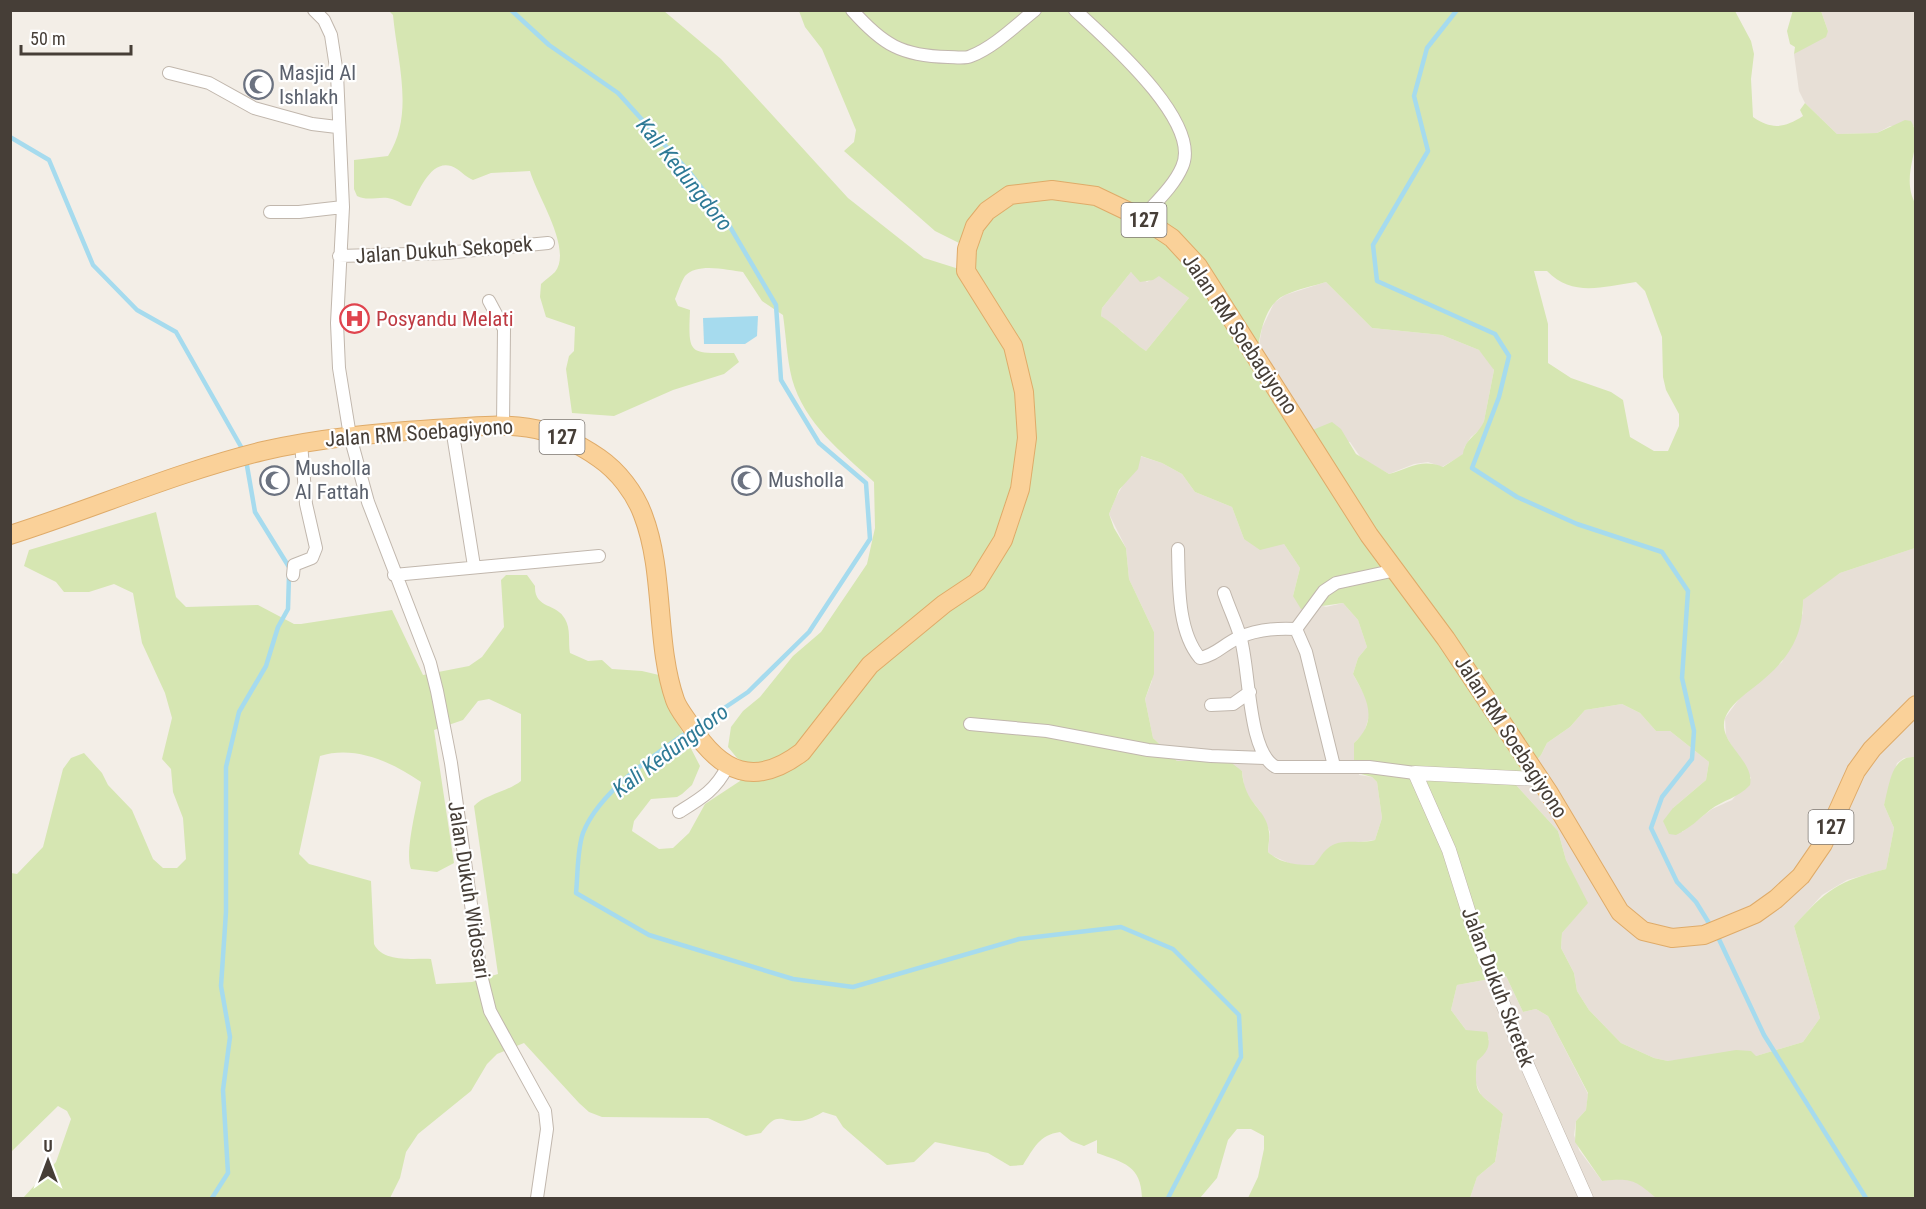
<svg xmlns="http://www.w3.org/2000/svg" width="1926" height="1209" font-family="'Roboto Condensed',sans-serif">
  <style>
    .residential { fill: #e7dfd6 }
    .green { fill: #d6e6b2; fill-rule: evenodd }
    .water { fill: #a6dbee }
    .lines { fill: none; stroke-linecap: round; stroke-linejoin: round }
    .stream { stroke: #a6dbee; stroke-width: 4.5 }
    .minor-casing { stroke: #c1b7ad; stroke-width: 14 }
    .tertiary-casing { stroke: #c1b7ad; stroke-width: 15 }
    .primary-casing { stroke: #dfab69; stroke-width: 20 }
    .minor { stroke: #fff; stroke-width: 12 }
    .tertiary { stroke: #fff; stroke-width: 14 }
    .primary { stroke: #fad199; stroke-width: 18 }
    .labels { text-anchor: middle; stroke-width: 4.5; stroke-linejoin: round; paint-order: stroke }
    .shield { fill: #fff; stroke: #7e7873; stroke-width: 1.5 }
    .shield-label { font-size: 20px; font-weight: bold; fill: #463e37 }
    .worship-label { font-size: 21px; fill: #5b616d; stroke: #fff; text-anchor: start }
    .street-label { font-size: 21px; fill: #463e37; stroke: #fff }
    .health-label { font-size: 21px; fill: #be3a42; stroke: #fff; text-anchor: start }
    .water-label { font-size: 22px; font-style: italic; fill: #2e7a96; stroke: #fff }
  </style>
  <rect width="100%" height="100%" fill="#f3eee7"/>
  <path class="residential" d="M 1821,11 L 1915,11 L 1915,132 L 1915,126 L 1890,126 L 1877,133 L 1837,134 L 1805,103 L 1799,91 L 1794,54 L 1828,31 Z
    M 1131,272 L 1147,282 L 1159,275 L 1189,298 L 1146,351 L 1126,338 L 1123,332 L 1101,316 L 1102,308 Z
    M 1326,282 L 1372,328 L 1442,335 L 1479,350 L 1488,359 L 1494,370 L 1484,421 L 1482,428 L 1471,437 L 1464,448 L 1464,454 L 1442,467 L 1428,462 L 1414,464 L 1389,474 L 1361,458 L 1350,442 L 1298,437 L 1255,367 L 1262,328 L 1274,303 L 1285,295 Z
    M 1140,456 L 1162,463 L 1182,474 L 1195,492 L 1232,507 L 1244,539 L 1284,544 L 1300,568 L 1293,596 L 1326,607 L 1343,603 L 1358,620 L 1367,647 L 1358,658 L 1353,674 L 1366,698 L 1370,713 L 1364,733 L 1354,743 L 1359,775 L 1372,777 L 1377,782 L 1382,818 L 1375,840 L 1353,843 L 1323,854 L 1315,865 L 1293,865 L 1273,856 L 1268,852 L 1270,832 L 1260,811 L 1245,792 L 1242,771 L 1222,760 L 1177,761 L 1153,738 L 1145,699 L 1152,681 L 1154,632 L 1129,579 L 1126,548 L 1109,514 L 1116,497 Z
    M 1915,548 L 1915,757 L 1904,758 L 1897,763 L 1884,805 L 1894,828 L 1886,869 L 1847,880 L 1822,895 L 1794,926 L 1820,1018 L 1803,1042 L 1756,1056 L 1668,1061 L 1654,1058 L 1621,1043 L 1589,1010 L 1577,991 L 1574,973 L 1561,948 L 1562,933 L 1587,903 L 1566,860 L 1558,831 L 1516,785 L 1541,755 L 1547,743 L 1570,727 L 1585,710 L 1622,704 L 1640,713 L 1656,731 L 1670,731 L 1709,762 L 1706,780 L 1673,808 L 1682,832 L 1712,809 L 1732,800 L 1751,778 L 1726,736 L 1725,718 L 1742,695 L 1782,662 L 1803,613 L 1803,600 L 1817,588 L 1840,573 Z
    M 1506,976 L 1523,1012 L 1536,1009 L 1548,1016 L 1588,1094 L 1586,1110 L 1576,1121 L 1574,1135 L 1579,1150 L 1602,1181 L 1626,1178 L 1638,1182 L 1656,1198 L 1470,1198 L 1477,1177 L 1495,1162 L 1503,1114 L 1481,1095 L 1475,1081 L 1477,1061 L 1489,1039 L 1466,1030 L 1451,1010 L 1457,985 Z"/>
  <path class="green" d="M 1793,10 L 1821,11 L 1828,31 L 1826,37 L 1794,54 L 1795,47 L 1790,44 L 1787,31 Z
    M 389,11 L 664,11 L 721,59 L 848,198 L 924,258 L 959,269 L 977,252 L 935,231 L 844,151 L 854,142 L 856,130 L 822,49 L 805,27 L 799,11 L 1735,11 L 1751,41 L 1754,54 L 1751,79 L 1753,117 C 1772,130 1784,128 1803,116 L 1800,110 L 1805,103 L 1837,134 L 1877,133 L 1905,120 L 1911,121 C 1926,145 1898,173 1916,205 L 1915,548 L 1840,573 L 1803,600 C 1803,641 1785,663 1753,688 C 1744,695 1730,705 1725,718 C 1717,743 1755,760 1750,785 C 1738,798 1723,800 1710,810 C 1699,819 1689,829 1676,835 L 1669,834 L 1663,821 L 1673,808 L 1706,780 L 1709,762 L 1670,731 L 1656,731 L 1640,713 L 1622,704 L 1585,710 L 1570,727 L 1547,743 L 1541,755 L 1516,785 L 1558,831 L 1566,860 L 1588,903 L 1562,933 L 1561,948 L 1574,973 L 1577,991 L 1589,1010 L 1621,1043 L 1654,1058 L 1668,1061 L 1736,1050 L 1751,1051 L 1756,1056 L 1803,1042 L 1820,1018 L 1794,926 C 1826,890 1838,881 1886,869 L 1894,828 L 1884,805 C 1889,787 1891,755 1915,757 L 1915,1198 L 1656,1198 C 1634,1179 1631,1178 1602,1181 L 1575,1142 L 1576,1121 L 1586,1110 L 1588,1093 L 1548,1016 L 1536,1009 L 1523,1012 L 1506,976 L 1457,985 L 1451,1010 L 1466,1030 L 1487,1032 C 1491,1046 1488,1052 1477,1061 C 1473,1098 1480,1092 1503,1114 L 1495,1162 L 1477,1177 L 1470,1198 L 1248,1198 L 1258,1177 L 1264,1149 L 1264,1136 L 1251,1129 L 1237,1129 L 1228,1140 L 1217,1178 L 1200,1198 L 1142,1198 C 1141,1165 1124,1163 1097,1153 L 1097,1140 L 1084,1146 L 1071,1141 L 1060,1132 C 1039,1135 1034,1148 1023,1165 L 1010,1166 L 988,1153 L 935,1142 L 914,1162 L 887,1165 L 843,1127 L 836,1116 L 823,1112 C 816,1116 809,1120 800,1121 C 779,1122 779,1110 761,1133 L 746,1136 L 708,1118 L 602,1117 L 589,1112 L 579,1103 L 524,1043 L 497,1054 L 487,1064 L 471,1091 L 418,1134 L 406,1152 L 400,1178 L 390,1198 L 23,1198 L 56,1162 L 71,1119 L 67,1111 L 58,1106 L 11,1152 L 11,873 L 17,874 L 43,847 L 63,769 L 71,758 L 84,753 L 102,773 L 108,785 L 132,810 L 153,859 L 163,868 L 177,868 L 186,859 L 183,818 L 173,792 L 171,769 L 162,759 L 172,718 L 165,693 L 142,643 L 133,593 L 114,584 L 89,592 L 64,592 L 56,582 L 24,566 L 29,550 L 156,512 L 176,597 L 186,607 L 258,605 L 294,624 L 301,624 L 392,610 L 423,675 L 469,666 L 482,657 L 504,627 L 501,580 L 506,575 L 527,575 L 535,586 C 534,609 557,603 565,619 C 571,629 568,642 570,653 L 588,661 L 602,660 L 612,669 L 642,671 L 659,675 L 667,702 L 700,766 L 692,785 L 682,794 L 677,797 L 651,799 L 634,821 L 632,831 L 659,849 L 673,848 L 689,833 L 705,804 L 740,781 L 748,765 L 737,758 L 728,747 L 731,727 L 743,711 L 760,697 L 793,656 L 821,632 L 867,564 L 875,528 L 874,482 C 842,453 804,423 792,379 C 787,359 786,336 783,315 L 762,301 L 743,272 C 728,270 697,262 685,276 C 681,282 678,292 675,299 L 678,306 L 690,310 C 688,356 689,353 734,353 L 739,362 L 724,374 L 673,390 L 614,416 L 572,413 L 566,369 L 569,356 L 574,351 L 575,327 L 546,317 L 540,297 L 541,284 C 545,280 551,276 555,272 C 573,249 537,196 530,171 L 491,173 L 473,180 C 466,177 463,173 457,169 C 433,154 420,189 411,206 C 403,206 400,201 392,199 C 381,195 369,202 357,196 L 354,189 L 354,160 L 388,156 C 415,115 397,60 393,15 ZM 1534,271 L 1547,271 C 1572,297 1602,287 1636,282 L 1645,291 L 1662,337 L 1663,377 L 1666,390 L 1679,414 L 1679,426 L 1668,451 L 1654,451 L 1630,437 L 1623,400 L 1611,392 L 1571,378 L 1548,363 L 1548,324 ZM 1131,272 L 1140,282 L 1153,280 L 1159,276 L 1189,298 L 1146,351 C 1129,340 1118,326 1101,316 L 1102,308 ZM 1326,282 L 1372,328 L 1442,335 L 1479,350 L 1494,370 L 1484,421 C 1479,435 1465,438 1463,454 L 1443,467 C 1421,458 1409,469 1389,474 L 1356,454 L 1341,429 L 1332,422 L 1298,436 L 1255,367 C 1259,344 1261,306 1285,295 C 1298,289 1313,286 1326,282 ZM 1141,456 L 1162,463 L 1182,474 L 1195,492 L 1232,507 L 1244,539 L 1260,550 L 1284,544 L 1300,568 L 1293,596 L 1301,609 L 1343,603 L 1358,620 L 1367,647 L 1358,658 L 1353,674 C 1367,699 1379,720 1354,743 L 1354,772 L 1372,777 L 1377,782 L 1382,818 L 1375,840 C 1359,845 1340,837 1327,849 C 1322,853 1319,860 1314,865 C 1297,865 1281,864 1268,852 C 1268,846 1270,838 1269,832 C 1266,807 1244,805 1242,771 L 1229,761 L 1177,761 L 1153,738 L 1145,699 L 1154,674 L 1154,632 L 1129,579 L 1126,548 L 1114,528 L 1109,514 L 1119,490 L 1138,469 ZM 489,699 L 521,714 L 521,781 C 507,792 484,795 474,806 L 498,974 L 472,982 L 436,984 L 431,959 C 413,958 383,963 374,944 L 371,881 L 309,864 L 299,854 L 320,756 C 355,745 392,762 421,782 C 418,802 404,853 411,869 L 437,872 L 454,863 L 434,730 L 463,720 L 478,701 Z"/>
  <path class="water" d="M 758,316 L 757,336 L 745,344 L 704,344 L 703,318 Z"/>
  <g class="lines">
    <path class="stream" d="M 511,10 L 549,45 L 618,93 L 691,174 L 726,220 L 776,305 L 781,380 L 819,443 L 866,483 L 870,539 L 809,632 L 748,692 L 696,727
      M 1457,10 L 1427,48 L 1414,96 L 1428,151 L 1373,245 L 1377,281 L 1495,334 L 1509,356 L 1499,397 L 1472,468 L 1517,497 L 1577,524 L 1662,552 L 1688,591 L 1682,678 L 1694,731 L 1692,759 L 1662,797 L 1651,828 L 1677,882 L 1696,902 L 1712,928
      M 10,137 L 49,160 L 93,265 L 137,310 L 176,332 L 244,452
      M 246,460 L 255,512 L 289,567
      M 689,731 C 654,755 599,792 583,833 C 577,850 578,874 576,893 L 649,935 L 793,979 L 853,987 L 1019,939 L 1121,927 L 1173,949 L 1239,1015 L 1241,1057 L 1168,1198
      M 1717,935 L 1764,1035 L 1866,1198
      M 212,1198 L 228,1173 L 223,1090 L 230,1037 L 221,986 L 226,912 L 226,767 L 239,712 L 266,666 L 278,627 L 288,609 L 289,575"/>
    <defs>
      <path id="minor" d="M 314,10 L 324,20 L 331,35 L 337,74 L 343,207 L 337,323 L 339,368 L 350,436 L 368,502 L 430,663 L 437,691 L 451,763 L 481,975 L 490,1011 L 545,1111 L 547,1129 L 537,1198
        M 852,10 C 883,45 902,56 948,57 C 955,57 965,59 971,56 C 994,47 1015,26 1035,10
        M 1075,10 C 1105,38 1203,122 1182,167 C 1174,186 1155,203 1142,218
        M 169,73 L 209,83 L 254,108 L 312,124 L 337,127
        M 270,212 L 299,212 L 343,207
        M 339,256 L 445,253 L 548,243
        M 489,301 L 504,329 L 503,425
        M 452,428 L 474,566
        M 1178,549 C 1179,583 1177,631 1200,658 C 1216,655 1224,644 1238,638 C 1255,630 1278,628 1296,629 L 1306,652 L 1334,766
        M 293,575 L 294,565 L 312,558 L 316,548 L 306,504 L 301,443
        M 394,575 L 599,556
        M 1224,593 C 1229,608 1236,622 1240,636 C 1250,666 1247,753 1276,767 L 1369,767 L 1415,773
        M 1296,629 L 1324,591 L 1336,583 L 1396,570
        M 1211,705 L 1233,704 L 1250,692
        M 970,724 L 1047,731 L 1148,750 L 1211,756 L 1265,758
        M 679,812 C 700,799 716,790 727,767"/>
      <path id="tertiary" d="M 1537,779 L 1415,773 L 1449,850 L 1472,923 L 1521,1051 L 1586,1198"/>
      <path id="primary" d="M 10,535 C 95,508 177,472 263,451 C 319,438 377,433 434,429 C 501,425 540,417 599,458 C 618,471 635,493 643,515 C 665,572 655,643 675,700 C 678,709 686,718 691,726 C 721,773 755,788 802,752 L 870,665 L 944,604 L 977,582 L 1003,540 L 1020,489 L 1027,438 L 1024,392 L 1013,346 L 966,271 L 967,249 L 975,226 L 987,211 L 1010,195 L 1052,190 L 1096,196 L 1142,218 L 1172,238 L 1198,266 L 1369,535 L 1446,639 L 1549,793 L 1620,912 L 1643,931 L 1672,938 L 1704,935 L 1755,914 L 1776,899 L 1801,876 L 1823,844 L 1856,771 L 1872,749 L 1916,705"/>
    </defs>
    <use href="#minor" class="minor-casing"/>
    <use href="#tertiary" class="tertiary-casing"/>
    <use href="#primary" class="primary-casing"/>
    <use href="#minor" class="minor"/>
    <use href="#tertiary" class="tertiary"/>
    <use href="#primary" class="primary"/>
  </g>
  <defs>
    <symbol id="mosque-ring" viewBox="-11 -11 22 22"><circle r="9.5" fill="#fff" stroke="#6b7280" stroke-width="1.5"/><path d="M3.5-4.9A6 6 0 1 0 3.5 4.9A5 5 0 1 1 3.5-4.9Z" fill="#6b7280"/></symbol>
    <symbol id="hospital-ring" viewBox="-11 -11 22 22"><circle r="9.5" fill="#fff" stroke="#e0444e" stroke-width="1.5"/><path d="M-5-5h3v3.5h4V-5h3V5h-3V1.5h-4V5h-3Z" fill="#e0444e"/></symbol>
  </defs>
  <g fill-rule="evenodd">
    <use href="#mosque-ring" x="242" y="68" width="33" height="33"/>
    <use href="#hospital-ring" x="338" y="302" width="33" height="33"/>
    <use href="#mosque-ring" x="258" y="464" width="33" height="33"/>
    <use href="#mosque-ring" x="730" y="464" width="33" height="33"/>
  </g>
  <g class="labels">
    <g class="shield">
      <rect x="1121.5" y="203" width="45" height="34" rx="4.5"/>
      <rect x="539.5" y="420" width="45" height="34" rx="4.5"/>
      <rect x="1808.5" y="810" width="45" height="34" rx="4.5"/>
    </g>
    <g class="shield-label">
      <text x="1144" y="227">127</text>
      <text x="562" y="444">127</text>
      <text x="1831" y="834">127</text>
    </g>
    <g class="worship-label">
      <text x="279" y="80">Masjid Al<tspan x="279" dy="24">Ishlakh</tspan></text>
      <text x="295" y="475">Musholla<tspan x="295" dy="24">Al Fattah</tspan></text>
      <text x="768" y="487">Musholla</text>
    </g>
    <g class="street-label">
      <text transform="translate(444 250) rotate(-4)" y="7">Jalan Dukuh Sekopek</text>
      <text transform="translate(1240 334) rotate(56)" y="7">Jalan RM Soebagiyono</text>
      <text transform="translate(419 433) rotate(-4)" y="7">Jalan RM Soebagiyono</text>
      <text transform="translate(1511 737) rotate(57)" y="7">Jalan RM Soebagiyono</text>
      <text transform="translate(469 890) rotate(81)" y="7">Jalan Dukuh Widosari</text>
      <text transform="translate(1498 987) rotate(69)" y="7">Jalan Dukuh Skretek</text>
    </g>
    <g class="health-label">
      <text x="376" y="326">Posyandu Melati</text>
    </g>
    <g class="water-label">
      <text transform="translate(685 174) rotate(51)" y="8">Kali Kedungdoro</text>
      <text transform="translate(670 750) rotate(-37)" y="8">Kali Kedungdoro</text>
    </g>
  </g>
  <rect width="1926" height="1209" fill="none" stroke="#463e37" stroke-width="24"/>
  <g transform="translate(48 1161)" stroke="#ffffff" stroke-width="4.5" paint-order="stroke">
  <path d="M0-4.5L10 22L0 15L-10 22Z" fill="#463e37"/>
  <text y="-9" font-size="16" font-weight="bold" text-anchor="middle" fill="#463e37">U</text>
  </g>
  <path d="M21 45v9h110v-9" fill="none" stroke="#463e37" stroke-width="3"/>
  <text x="30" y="45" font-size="18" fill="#463e37" stroke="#ffffff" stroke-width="4.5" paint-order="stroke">50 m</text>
</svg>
